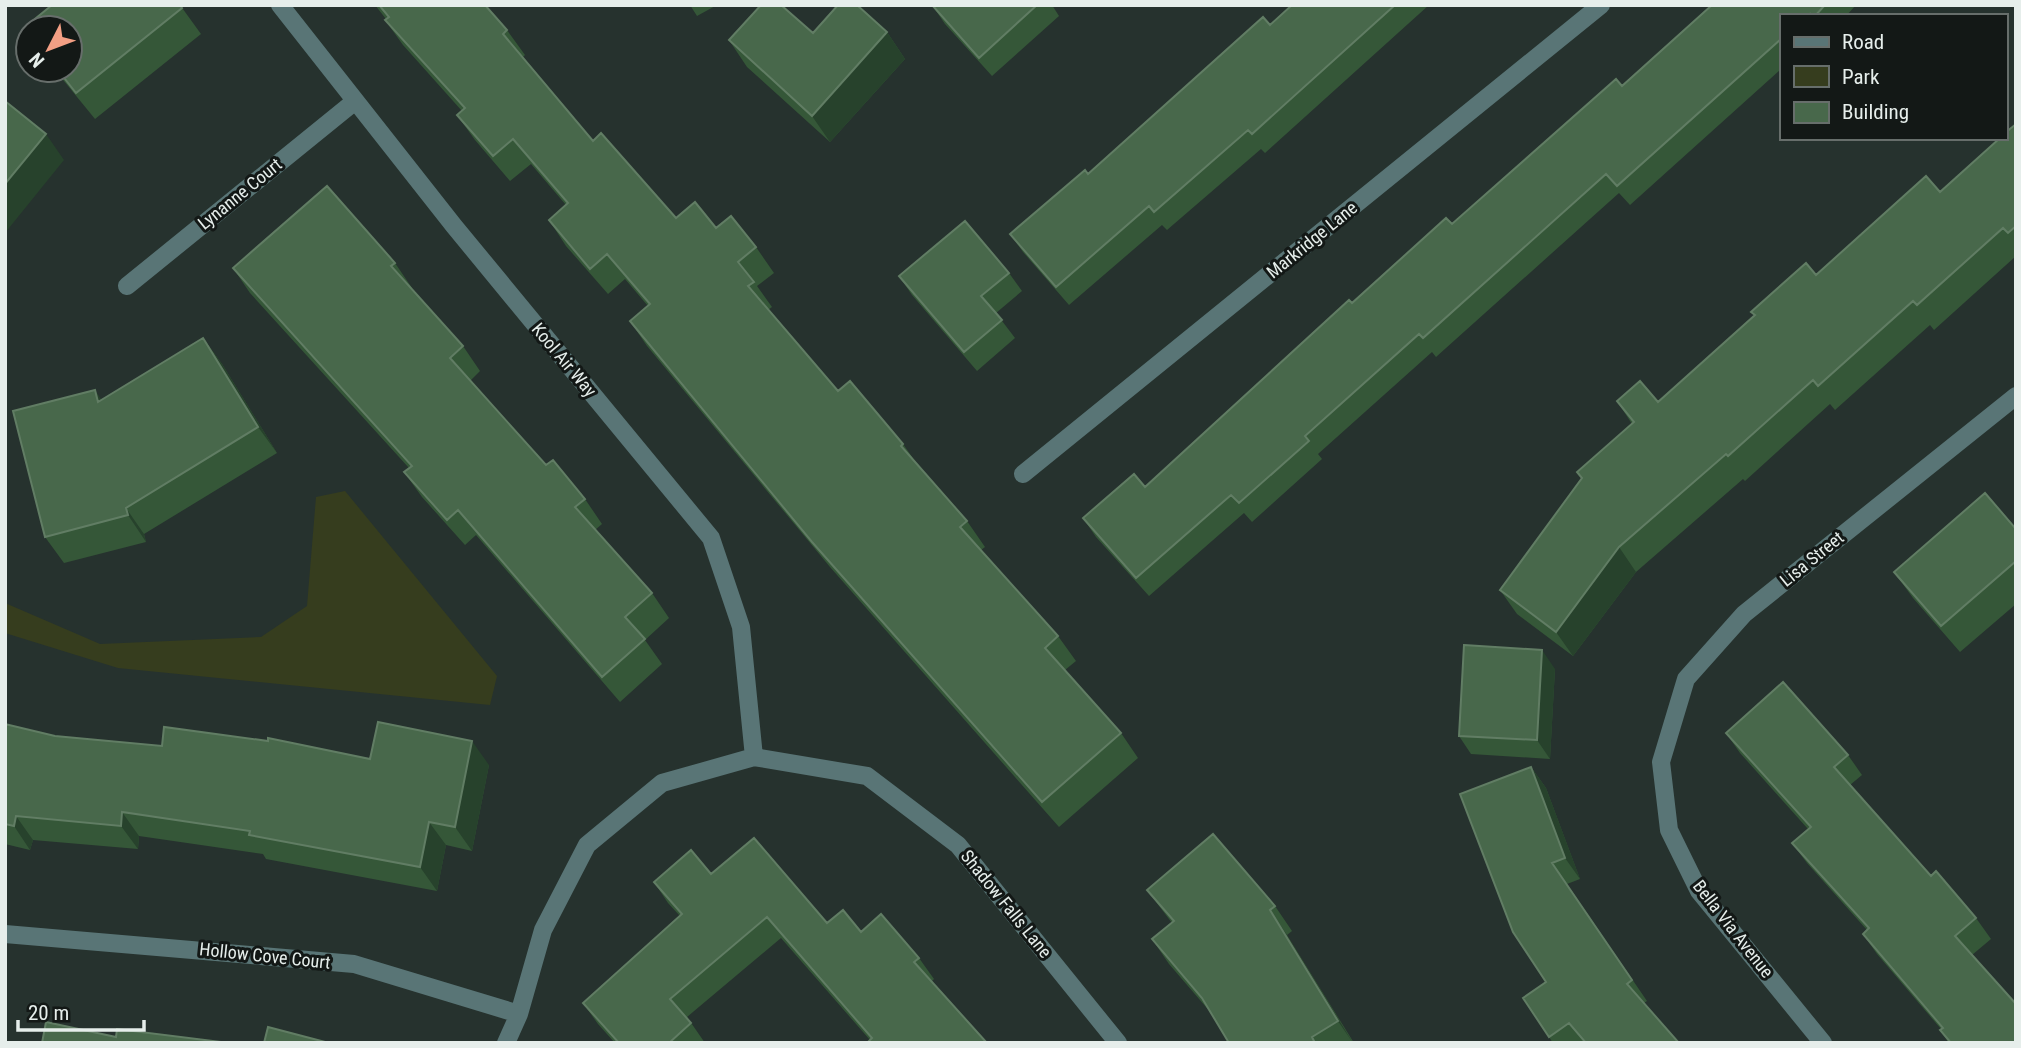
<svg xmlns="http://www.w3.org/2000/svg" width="2021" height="1048" font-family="'Roboto Condensed',sans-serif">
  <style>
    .green { fill: #363d1e }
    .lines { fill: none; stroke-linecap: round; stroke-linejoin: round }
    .minor { stroke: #597576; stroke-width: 18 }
    .wall { fill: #355738 }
    .shaded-wall { fill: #27422c }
    .building { fill: #48684b; stroke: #617d64; stroke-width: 2 }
    .labels { text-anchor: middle; stroke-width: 6; stroke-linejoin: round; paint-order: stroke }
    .street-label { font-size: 18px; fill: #e6eeeb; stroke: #131816 }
  </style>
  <rect width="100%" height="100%" fill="#26322e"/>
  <path class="green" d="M 345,491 L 497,676 L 490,705 L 118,668 L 5,633 L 5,603 L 100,644 L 261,637 L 307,606 L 316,497 Z"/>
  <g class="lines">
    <path class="minor" d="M 280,5 L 454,226 L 711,538 L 741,627 L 754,757
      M 127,286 L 354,102
      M 1023,474 L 1601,5
      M 5,934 L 354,964 L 519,1014
      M 506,1043 L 519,1014 L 543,930 L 587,845 L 662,783 L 754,757 L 867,776 L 958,845 L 1118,1043
      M 1823,1043 L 1699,891 L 1669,830 L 1661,762 L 1686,679 L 1744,614 L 2016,396"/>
  </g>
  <path class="wall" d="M 180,5 L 201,34 L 95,119 L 55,70 L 70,70 L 28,28 L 28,34 L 24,28 Z
    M 375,5 L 485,5 L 507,30 L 525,55 L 523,57 L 593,141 L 676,218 L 716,228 L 756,247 L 774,273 L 757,286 L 772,307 L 768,310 L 838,391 L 903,444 L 917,464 L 967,521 L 985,547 L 981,550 L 1058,636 L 1076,661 L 1065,670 L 1121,733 L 1138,758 L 1059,827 L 830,567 L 647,346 L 630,321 L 648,306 L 625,279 L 608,294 L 566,246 L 549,220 L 566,205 L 531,164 L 510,181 L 475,140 L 457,115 L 462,111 L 403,45 L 385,20 L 386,19 Z
    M 690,5 L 717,5 L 697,16 Z
    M 932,5 L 1052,5 L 1059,16 L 992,76 L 945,24 Z
    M 1292,5 L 1429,5 L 1265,153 L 1261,149 L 1167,230 L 1162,225 L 1069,305 L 1023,252 L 1010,234 L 1088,174 L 1270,25 Z
    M 1712,5 L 1856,5 L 1846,16 L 1781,16 L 1781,69 L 1630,205 L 1619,193 L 1436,357 L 1432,352 L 1318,454 L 1322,459 L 1252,522 L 1244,513 L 1149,596 L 1096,537 L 1083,518 L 1145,487 L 1352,303 L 1452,224 L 1622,86 Z
    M 887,32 L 905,59 L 830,142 L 747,67 L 729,40 L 813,33 Z
    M 2016,124 L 2016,256 L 1934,330 L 1930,325 L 1835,410 L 1830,404 L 1745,481 L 1743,479 L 1636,572 L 1573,656 L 1517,614 L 1500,590 L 1582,478 L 1577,472 L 1632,424 L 1617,401 L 1658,402 L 1816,275 L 1940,192 Z
    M 395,263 L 412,288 L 411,289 L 463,346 L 480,371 L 470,381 L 546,465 L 585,499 L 602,524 L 595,530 L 652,593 L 669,618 L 645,640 L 662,664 L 620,702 L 476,535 L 465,545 L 422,497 L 404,472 L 409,468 L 250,293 L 233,268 Z
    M 1009,273 L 1022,291 L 996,313 L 1015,338 L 977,371 L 912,295 L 899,276 Z
    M 203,338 L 222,364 L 277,453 L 144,534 L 146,542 L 64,563 L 45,537 L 102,400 Z
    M 2016,529 L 2016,604 L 1960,652 L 1913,598 L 1894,572 Z
    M 1555,669 L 1550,759 L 1471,754 L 1459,736 Z
    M 5,724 L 55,736 L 162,746 L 370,759 L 489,765 L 472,851 L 446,845 L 437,891 L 266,859 L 263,854 L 139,836 L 138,849 L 33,840 L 30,850 L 5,844 Z
    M 1726,733 L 1848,755 L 1862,775 L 1850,785 L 1931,876 L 1976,918 L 1991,939 L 1972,955 L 2016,1043 L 1949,1043 L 1940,1030 L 1941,1029 L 1877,954 L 1863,934 L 1867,930 L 1807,863 L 1792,843 L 1808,829 L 1740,753 Z
    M 1531,767 L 1546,788 L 1580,879 L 1567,884 L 1647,1001 L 1644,1003 L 1679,1043 L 1553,1043 L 1523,998 L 1546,982 Z
    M 711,874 L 827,923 L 861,932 L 919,958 L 934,979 L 870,1040 L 781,938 L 687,1017 L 705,1043 L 615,1043 L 598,1024 L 583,1003 L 680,916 L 668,903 L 654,882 Z
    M 1147,890 L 1275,906 L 1292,931 L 1287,935 L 1354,1043 L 1229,1043 L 1212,1014 L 1169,964 L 1152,939 L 1172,923 Z"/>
  <path class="shaded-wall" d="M 887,32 L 905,59 L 830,142 L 812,116 Z
    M 46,134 L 64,160 L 5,233 L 5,184 Z
    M 203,338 L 222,364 L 277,453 L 258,427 Z
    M 95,390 L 113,417 L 98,402 Z
    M 126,508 L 144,534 L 146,542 L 128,515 Z
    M 1619,547 L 1636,572 L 1573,656 L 1556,632 Z
    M 1542,650 L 1555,669 L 1550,759 L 1537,740 Z
    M 472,741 L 489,765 L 472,851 L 455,827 Z
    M 1531,767 L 1546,788 L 1580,879 L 1565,858 Z
    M 122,812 L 139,836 L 138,849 L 121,826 Z
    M 16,816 L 33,840 L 30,850 L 14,826 Z
    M 429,822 L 446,845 L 437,891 L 420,867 Z
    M 1270,910 L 1287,935 L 1353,1043 L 1338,1021 Z"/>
  <path class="building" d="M 52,5 L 180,5 L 182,8 L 76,93 L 58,70 L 70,70 L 70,28 L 28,28 L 28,33 L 24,28 Z
    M 379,5 L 485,5 L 507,30 L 503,34 L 593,141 L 601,133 L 676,218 L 695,202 L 716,228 L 731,216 L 756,247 L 738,262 L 754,282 L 748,286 L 838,391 L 850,381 L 903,444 L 901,446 L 967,521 L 960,527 L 1058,636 L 1045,648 L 1121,733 L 1042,802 L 812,542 L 630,321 L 650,304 L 607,254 L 590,269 L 549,220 L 568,203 L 513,139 L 493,156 L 457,115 L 465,108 L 385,20 L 389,17 Z
    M 761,5 L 781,5 L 813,33 L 838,5 L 857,5 L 887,32 L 812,116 L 729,40 Z
    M 932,5 L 1037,5 L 979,58 Z
    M 1292,5 L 1395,5 L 1252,134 L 1248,130 L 1154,212 L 1149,206 L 1056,287 L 1010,234 L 1085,170 L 1088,174 L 1263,17 L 1270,25 Z
    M 1712,5 L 1825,5 L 1815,16 L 1811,16 L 1810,14 L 1808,16 L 1781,16 L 1781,39 L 1617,186 L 1606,174 L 1423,338 L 1419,334 L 1305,436 L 1309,441 L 1239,503 L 1231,495 L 1136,578 L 1083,518 L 1134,474 L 1145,487 L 1349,300 L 1352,303 L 1446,218 L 1452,224 L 1616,79 L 1622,86 Z
    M 5,101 L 46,134 L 5,184 Z
    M 2016,124 L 2016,226 L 2008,233 L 2003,228 L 1917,305 L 1913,301 L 1818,386 L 1813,380 L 1728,456 L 1726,454 L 1619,547 L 1556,632 L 1500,590 L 1582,478 L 1577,472 L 1634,422 L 1617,401 L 1640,381 L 1658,402 L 1755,315 L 1751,312 L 1806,263 L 1816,275 L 1926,176 L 1940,192 L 2000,138 L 2005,138 L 2005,133 Z
    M 327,186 L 395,263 L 391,266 L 463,346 L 450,358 L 546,465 L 553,460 L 585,499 L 575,507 L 652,593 L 625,617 L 645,639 L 602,677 L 458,510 L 447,520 L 404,472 L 412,466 L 233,268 Z
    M 965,221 L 1009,273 L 981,296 L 1002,320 L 964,352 L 899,276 Z
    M 203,338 L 258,427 L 126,508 L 128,515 L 45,537 L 13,411 L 95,390 L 98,402 Z
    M 1985,493 L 2016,529 L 2016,561 L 1941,626 L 1894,572 Z
    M 1464,645 L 1542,650 L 1537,740 L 1459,736 Z
    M 1783,682 L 1848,755 L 1834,767 L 1931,876 L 1936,871 L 1976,918 L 1955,936 L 2016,1004 L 2016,1043 L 1951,1043 L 1940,1030 L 1943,1028 L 1863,934 L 1869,928 L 1792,843 L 1811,827 L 1726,733 Z
    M 378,722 L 472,741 L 455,827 L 429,822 L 420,867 L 249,835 L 250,831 L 122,812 L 121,826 L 16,816 L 14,826 L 5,824 L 5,724 L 55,736 L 162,746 L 164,727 L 268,741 L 268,738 L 370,759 Z
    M 1531,767 L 1565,858 L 1552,863 L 1632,980 L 1627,984 L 1679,1043 L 1586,1043 L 1569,1023 L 1549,1037 L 1523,998 L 1546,982 L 1513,932 L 1460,794 Z
    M 1213,834 L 1275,906 L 1270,910 L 1338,1021 L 1312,1037 L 1315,1043 L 1229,1043 L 1202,998 L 1152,939 L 1174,921 L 1147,890 Z
    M 754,838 L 827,923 L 843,910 L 861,932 L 881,914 L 919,958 L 914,962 L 987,1043 L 867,1043 L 872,1038 L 767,917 L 670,999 L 691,1023 L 669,1043 L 619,1043 L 583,1003 L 682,914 L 654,882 L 691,850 L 711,874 Z
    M 46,1022 L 116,1037 L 117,1029 L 229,1043 L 42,1043 Z
    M 268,1027 L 329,1043 L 264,1043 Z"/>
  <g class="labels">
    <g class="street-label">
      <text transform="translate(240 194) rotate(-39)" y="6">Lynanne Court</text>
      <text transform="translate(1312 240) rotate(-39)" y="6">Markridge Lane</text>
      <text transform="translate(564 360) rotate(50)" y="6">Kool Air Way</text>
      <text transform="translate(1812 559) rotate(-39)" y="6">Lisa Street</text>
      <text transform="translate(1006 904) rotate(51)" y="6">Shadow Falls Lane</text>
      <text transform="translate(1733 929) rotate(52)" y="6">Bella Via Avenue</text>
      <text transform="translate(265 956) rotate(6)" y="6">Hollow Cove Court</text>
    </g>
  </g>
  <rect width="2021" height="1048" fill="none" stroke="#e6eeeb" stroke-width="14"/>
  <rect x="1780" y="14" width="228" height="126" fill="#131816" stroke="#676e6b" stroke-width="2"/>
  <rect x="1794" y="37" width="35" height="10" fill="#597576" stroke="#676e6b" stroke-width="2"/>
  <text x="1842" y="49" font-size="21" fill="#e6eeeb">Road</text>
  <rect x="1794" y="66" width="35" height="21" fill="#363d1e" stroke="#676e6b" stroke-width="2"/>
  <text x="1842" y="84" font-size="21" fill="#e6eeeb">Park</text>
  <rect x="1794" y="102" width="35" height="21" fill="#48684b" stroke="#676e6b" stroke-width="2"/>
  <text x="1842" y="119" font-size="21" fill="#e6eeeb">Building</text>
  <g transform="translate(49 49) rotate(228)"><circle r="33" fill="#131816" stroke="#676e6b" stroke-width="2"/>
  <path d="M0-5L12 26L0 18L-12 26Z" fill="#f39f84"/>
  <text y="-10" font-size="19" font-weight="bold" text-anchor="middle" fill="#e6eeeb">N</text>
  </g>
  <path d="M18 1020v10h126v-10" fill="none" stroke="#e6eeeb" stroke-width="3.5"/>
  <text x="28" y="1020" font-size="21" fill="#e6eeeb" stroke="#131816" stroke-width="5" paint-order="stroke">20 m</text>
</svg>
